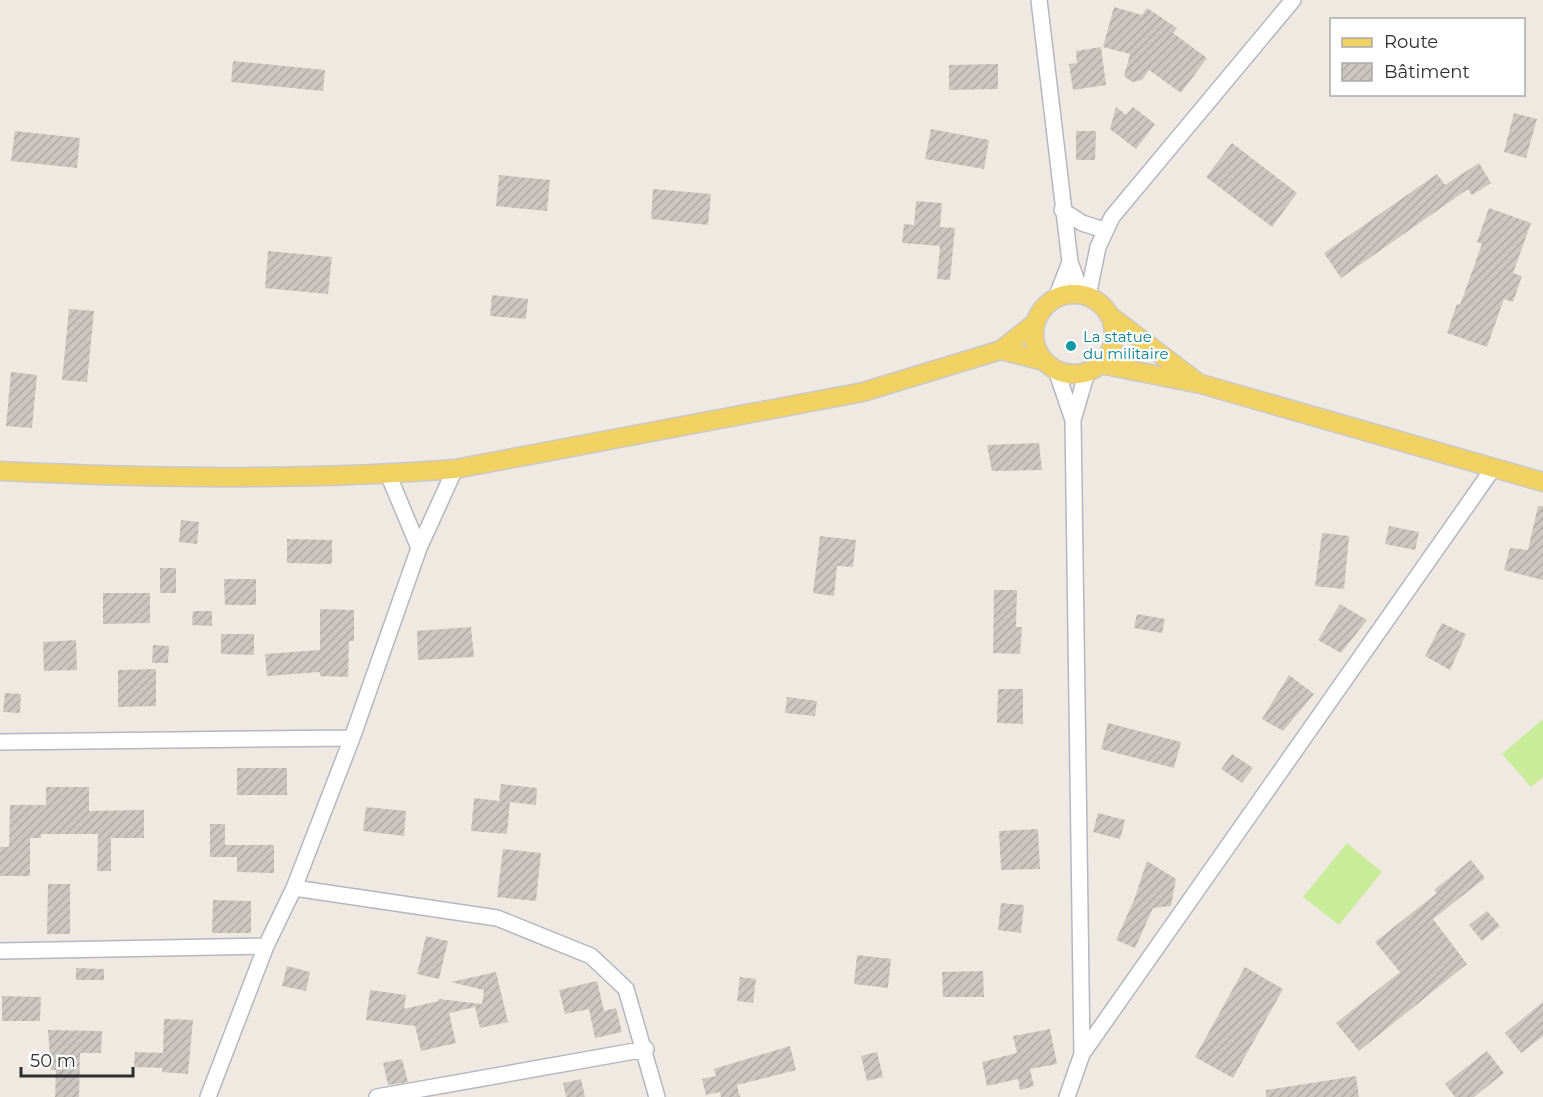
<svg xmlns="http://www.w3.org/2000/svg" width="1543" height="1097" font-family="Montserrat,sans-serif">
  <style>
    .pitch { fill: #c9ec9a }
    .building { fill: url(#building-hatch) }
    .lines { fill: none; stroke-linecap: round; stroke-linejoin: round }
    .minor-casing { stroke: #b4b7c1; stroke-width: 18 }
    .major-casing { stroke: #c9c9c9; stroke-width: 21 }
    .minor { stroke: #fff; stroke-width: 15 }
    .major { stroke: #f2d163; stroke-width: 18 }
    .culture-dot { fill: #0f9aa8; stroke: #fff; stroke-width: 2 }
    .labels { text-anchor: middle; stroke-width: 4.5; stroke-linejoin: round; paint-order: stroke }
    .culture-label { font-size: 15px; fill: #0d838f; stroke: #fff; text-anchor: start }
  </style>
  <defs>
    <pattern id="building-hatch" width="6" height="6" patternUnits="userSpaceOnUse" patternTransform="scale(1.5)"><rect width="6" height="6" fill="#cbc7bf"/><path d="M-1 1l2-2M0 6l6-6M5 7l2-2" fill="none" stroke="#afaba4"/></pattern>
  </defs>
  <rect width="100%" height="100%" fill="#efe9e1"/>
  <path class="pitch" d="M 1543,719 L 1543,777 L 1531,787 L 1502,754 Z
    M 1347,843 L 1382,872 L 1339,925 L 1303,897 Z"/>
  <path class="building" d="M 1114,7 L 1142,15 L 1147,8 L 1177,28 L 1173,33 L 1207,58 L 1181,93 L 1149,70 L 1142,80 L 1132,82 L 1124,76 L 1130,54 L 1103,47 Z
    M 1101,47 L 1106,85 L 1073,90 L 1069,64 L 1077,63 L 1076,51 Z
    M 233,61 L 325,70 L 323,91 L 231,82 Z
    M 998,64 L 998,89 L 949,90 L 949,65 Z
    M 1116,107 L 1126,115 L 1133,107 L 1155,124 L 1136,149 L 1110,129 Z
    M 1514,113 L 1537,119 L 1526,158 L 1504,152 Z
    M 931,129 L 989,140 L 984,169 L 925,159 Z
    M 15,131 L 80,138 L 77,168 L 11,161 Z
    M 1076,131 L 1096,131 L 1095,160 L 1076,160 Z
    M 1232,143 L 1297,193 L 1272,227 L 1206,177 Z
    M 1479,163 L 1491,183 L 1472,195 L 1468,189 L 1341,278 L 1324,253 L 1437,174 L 1445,185 Z
    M 499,175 L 550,180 L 547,211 L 496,206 Z
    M 653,189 L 711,194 L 708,225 L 651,219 Z
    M 916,201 L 942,203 L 940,227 L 955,228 L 950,280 L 937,279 L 940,246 L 902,243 L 904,224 L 914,225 Z
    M 1489,208 L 1531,223 L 1513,273 L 1522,276 L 1513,302 L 1504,299 L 1487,347 L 1447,333 L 1457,304 L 1460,305 L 1482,244 L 1477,242 Z
    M 268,251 L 332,257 L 328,294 L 265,288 Z
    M 492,295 L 528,299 L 526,319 L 490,316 Z
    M 69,309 L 94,311 L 87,382 L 62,380 Z
    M 11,372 L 37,375 L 32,428 L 6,426 Z
    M 1039,443 L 1042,470 L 992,471 L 987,445 Z
    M 1538,506 L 1543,506 L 1543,580 L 1504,570 L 1510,548 L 1528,550 Z
    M 181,520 L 199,522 L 197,544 L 179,542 Z
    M 1389,526 L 1419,532 L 1415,550 L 1385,544 Z
    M 1322,533 L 1349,536 L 1344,589 L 1315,586 Z
    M 820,536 L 856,540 L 853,567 L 837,566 L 834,596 L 813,593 Z
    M 287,539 L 332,540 L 332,564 L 287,563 Z
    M 160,568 L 176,568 L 176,593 L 160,593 Z
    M 224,579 L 256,579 L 256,605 L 225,605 Z
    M 994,590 L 1017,590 L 1016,627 L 1022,627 L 1020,654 L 993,653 Z
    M 103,593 L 150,593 L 150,623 L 103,624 Z
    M 1340,604 L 1367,620 L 1341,653 L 1318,640 Z
    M 320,609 L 354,610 L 354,641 L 349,641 L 348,677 L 320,676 L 320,672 L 267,676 L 265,654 L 320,650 Z
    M 193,611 L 212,611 L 212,626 L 192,625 Z
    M 1137,614 L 1165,619 L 1162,633 L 1134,628 Z
    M 1442,623 L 1466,634 L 1450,670 L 1425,656 Z
    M 471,627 L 474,657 L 418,660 L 417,631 Z
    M 221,634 L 254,634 L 254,655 L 221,654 Z
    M 76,640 L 77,670 L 44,671 L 43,642 Z
    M 153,645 L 169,646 L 168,663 L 152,663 Z
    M 156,669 L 156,706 L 118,707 L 118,670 Z
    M 1289,675 L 1314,694 L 1283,731 L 1262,719 Z
    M 998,689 L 1023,689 L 1023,724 L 997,723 Z
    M 5,693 L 21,694 L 20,713 L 3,712 Z
    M 787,697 L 817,701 L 815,716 L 785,713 Z
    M 1108,723 L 1181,742 L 1174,768 L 1101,749 Z
    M 1232,754 L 1253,768 L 1242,783 L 1221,769 Z
    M 237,768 L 287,768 L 287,795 L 237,795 Z
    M 501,784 L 537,788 L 536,805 L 510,802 L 507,834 L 471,831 L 474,798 L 499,801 Z
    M 46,787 L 89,787 L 89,811 L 144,810 L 144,838 L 111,838 L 111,871 L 97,871 L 98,834 L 41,834 L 41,838 L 30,838 L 30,876 L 0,876 L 0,847 L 9,847 L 10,805 L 46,805 Z
    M 366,807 L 406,811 L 404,836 L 363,831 Z
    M 1098,813 L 1125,820 L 1120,839 L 1093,832 Z
    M 210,824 L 225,824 L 225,845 L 274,845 L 274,873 L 237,872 L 237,857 L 210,857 Z
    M 1038,829 L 1040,869 L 1001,870 L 999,831 Z
    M 503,849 L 541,853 L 536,901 L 497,897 Z
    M 1471,860 L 1485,878 L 1433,919 L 1467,964 L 1359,1051 L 1336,1023 L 1400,972 L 1375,942 L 1437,893 L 1434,890 Z
    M 1147,861 L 1176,879 L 1171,906 L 1153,908 L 1135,948 L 1116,940 L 1134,900 Z
    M 48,884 L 70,884 L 70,934 L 47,934 Z
    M 213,900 L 251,901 L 251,933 L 212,933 Z
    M 1001,903 L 1024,905 L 1021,933 L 998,930 Z
    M 1487,911 L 1500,926 L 1482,941 L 1469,925 Z
    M 426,936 L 448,941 L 439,979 L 417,974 Z
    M 857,955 L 891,959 L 888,988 L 854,984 Z
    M 287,966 L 310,972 L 306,991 L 282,986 Z
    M 1245,967 L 1283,989 L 1233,1078 L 1195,1057 Z
    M 76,968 L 104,969 L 104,980 L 76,980 Z
    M 983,971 L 984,997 L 943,997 L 942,972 Z
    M 496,972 L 508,1022 L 480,1028 L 475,1007 L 449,1013 L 456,1043 L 421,1051 L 415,1026 L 366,1020 L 370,990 L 406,995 L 404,1009 L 439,1001 L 439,999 L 482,1004 L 484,990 L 451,982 Z
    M 740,977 L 756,979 L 753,1003 L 737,1001 Z
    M 597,981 L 604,1011 L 616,1008 L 622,1032 L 595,1038 L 589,1009 L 565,1014 L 559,990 Z
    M 2,996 L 41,997 L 40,1021 L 2,1021 Z
    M 1543,1002 L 1543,1036 L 1521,1053 L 1505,1033 Z
    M 164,1019 L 193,1020 L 188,1074 L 162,1072 L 163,1068 L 134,1067 L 135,1052 L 163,1053 Z
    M 1050,1029 L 1057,1064 L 1030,1069 L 1034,1086 L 1020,1090 L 1018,1079 L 987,1086 L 982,1062 L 1017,1053 L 1013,1036 Z
    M 48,1030 L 102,1031 L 101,1053 L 80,1053 L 79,1097 L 55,1097 L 56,1070 L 51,1070 Z
    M 790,1046 L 796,1070 L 737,1085 L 740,1097 L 721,1097 L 720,1092 L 706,1095 L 702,1079 L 716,1076 L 714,1069 Z
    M 1487,1051 L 1504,1073 L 1474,1097 L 1455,1097 L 1445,1084 Z
    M 877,1052 L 883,1077 L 867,1081 L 861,1056 Z
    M 402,1059 L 408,1082 L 388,1085 L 383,1063 Z
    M 1356,1076 L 1359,1097 L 1266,1097 L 1266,1090 Z
    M 581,1079 L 585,1097 L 566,1097 L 563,1083 Z"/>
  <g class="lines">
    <defs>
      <path id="minor" d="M 1039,0 L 1070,262 L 1082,295
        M 1062,210 L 1082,223 L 1104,230
        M 1088,296 L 1098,247 L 1112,217 L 1293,0
        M 1056,298 L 1070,262
        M 1056,370 L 1073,420 L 1082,1054 L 1067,1097
        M 1073,420 L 1087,372
        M 388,474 L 419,548
        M 0,742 L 352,738 L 419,548 L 455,469
        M 294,888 L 497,918 L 591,956 L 626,989 L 657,1097
        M 0,951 L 266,946
        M 1082,1054 L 1492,470
        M 208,1097 L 266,946 L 294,888 L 352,738
        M 377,1097 L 646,1049"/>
      <path id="major" d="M1034 334a40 40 0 1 1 80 0a40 40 0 1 1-80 0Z
        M 1109,315 L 1197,382
        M 1001,350 L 1044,361
        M 1100,364 L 1201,384 L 1543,482
        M 0,471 C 151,478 304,481 455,469 L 863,392 L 1001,350 L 1035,323"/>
    </defs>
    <use href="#minor" class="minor-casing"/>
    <use href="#major" class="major-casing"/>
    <use href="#minor" class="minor"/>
    <use href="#major" class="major"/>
  </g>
  <circle class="culture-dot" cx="1071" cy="346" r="6"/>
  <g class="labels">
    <g class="culture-label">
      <text x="1083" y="342">La statue<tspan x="1083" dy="17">du militaire</tspan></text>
    </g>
  </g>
  <rect x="1330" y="18" width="195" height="78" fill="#ffffff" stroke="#ababab" stroke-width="1.5"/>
  <rect x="1342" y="38" width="30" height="9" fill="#f2d163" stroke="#ababab" stroke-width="1.5"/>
  <text x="1384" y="48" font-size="18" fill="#2e2e2e">Route</text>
  <rect x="1342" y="63" width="30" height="18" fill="url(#building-hatch)" stroke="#ababab" stroke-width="1.5"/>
  <text x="1384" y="78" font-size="18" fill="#2e2e2e">Bâtiment</text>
  <path d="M21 1067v9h112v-9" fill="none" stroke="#2e2e2e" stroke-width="3"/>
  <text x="30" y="1067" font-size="18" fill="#2e2e2e" stroke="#ffffff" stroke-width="4.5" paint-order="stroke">50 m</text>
</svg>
